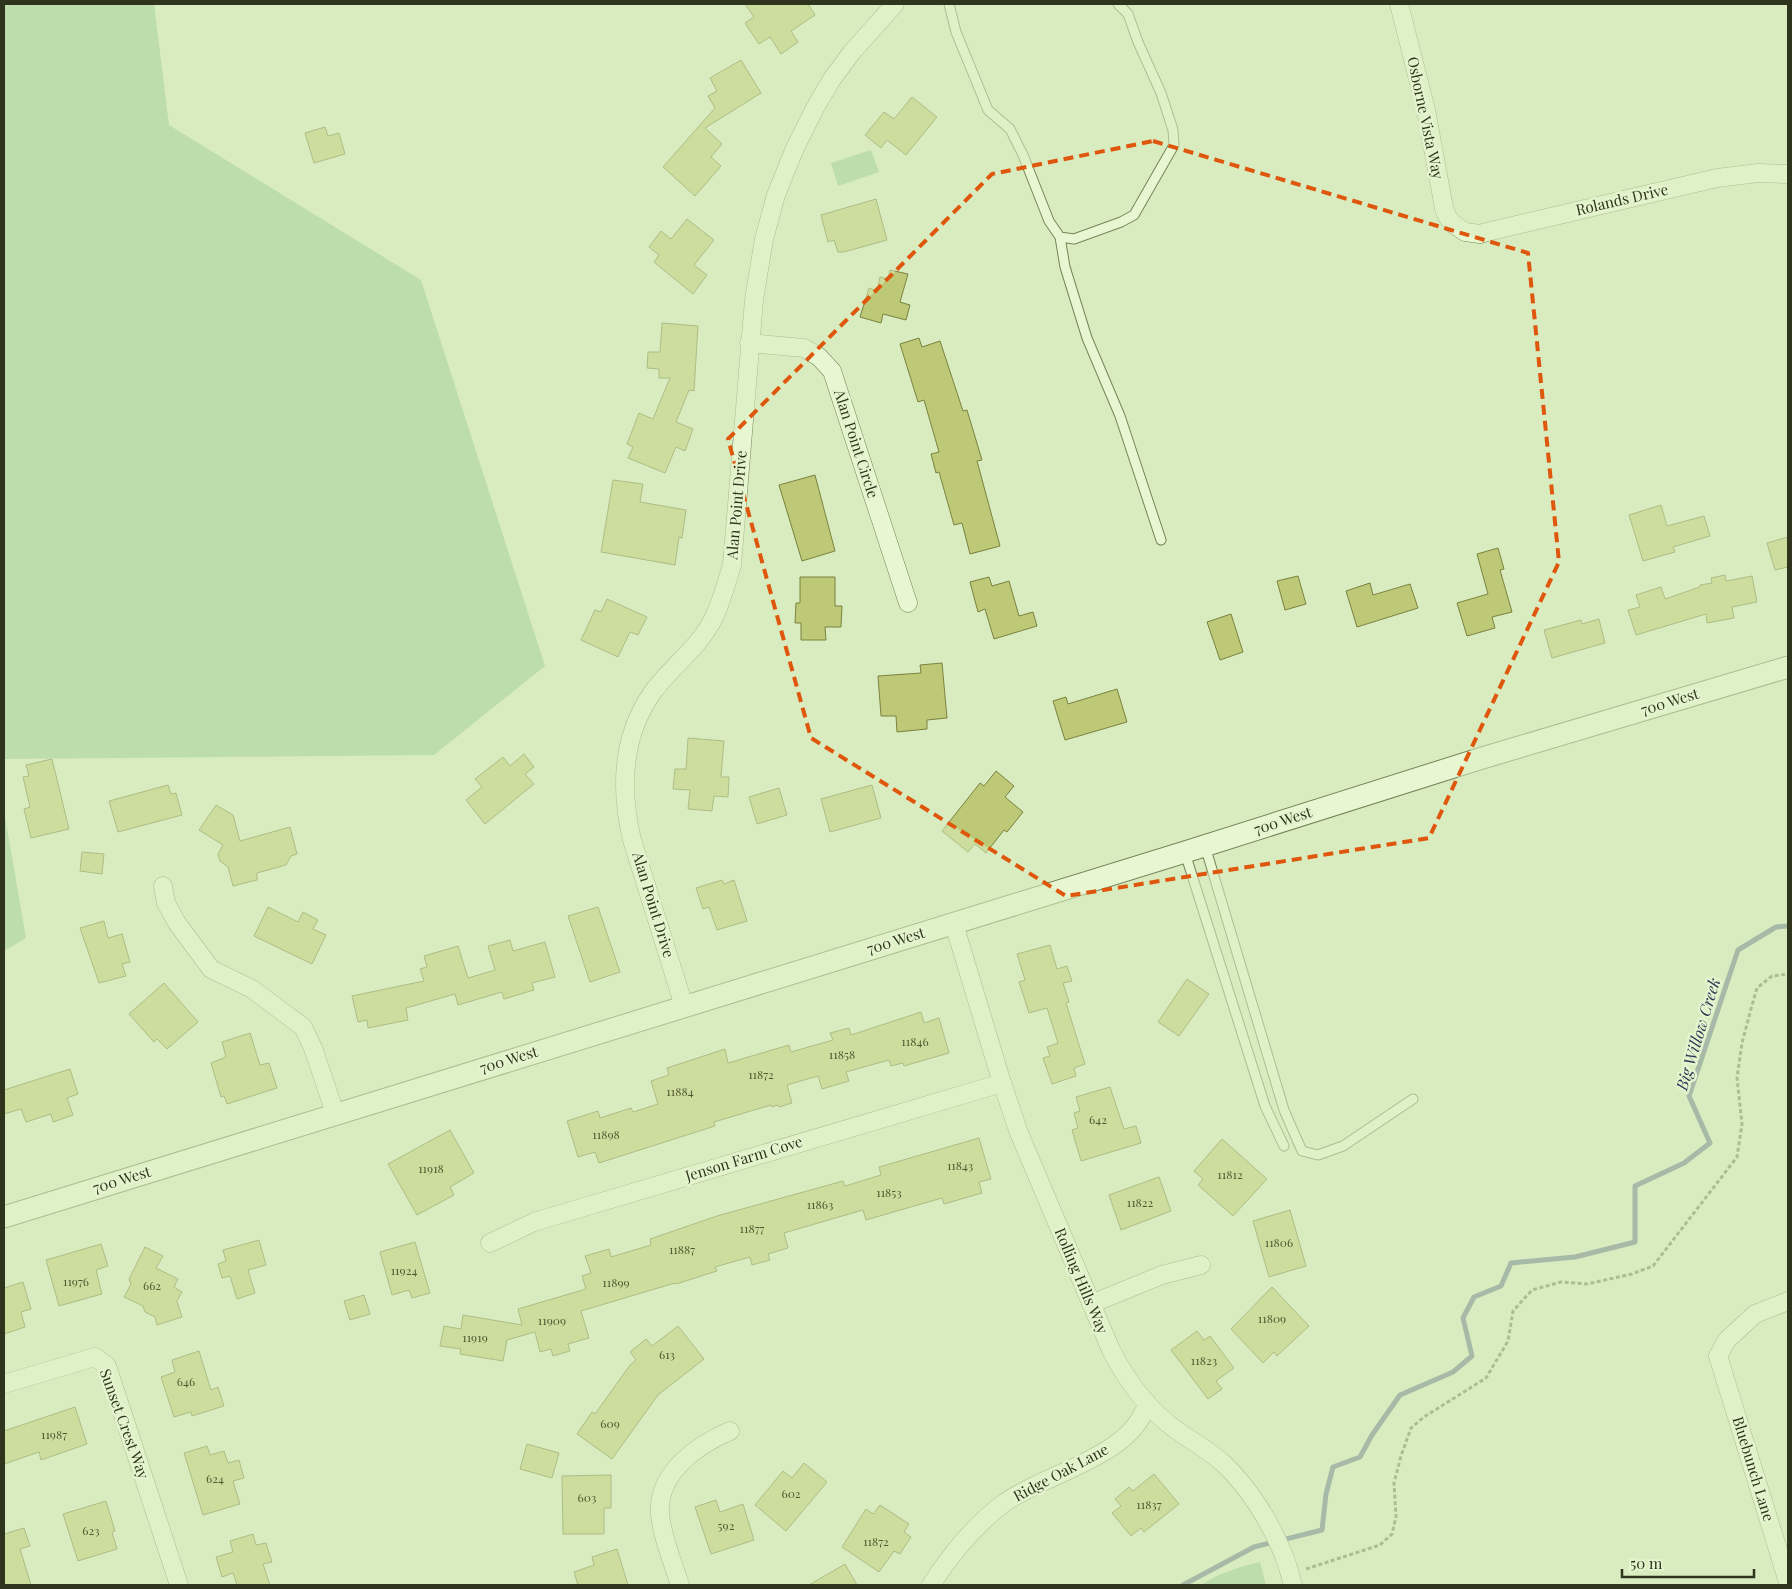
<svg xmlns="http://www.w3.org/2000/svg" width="1792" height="1589" font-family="'Playfair Display',serif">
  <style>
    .green { fill: #9cc994 }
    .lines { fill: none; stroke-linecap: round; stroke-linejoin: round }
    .stream { stroke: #6a7b8b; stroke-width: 5 }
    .building { fill: #bdc976; stroke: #7a823f }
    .service-casing { stroke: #788458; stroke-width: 11 }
    .minor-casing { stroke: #788458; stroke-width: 19 }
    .tertiary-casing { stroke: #788458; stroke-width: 23 }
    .path { stroke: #788458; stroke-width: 3; stroke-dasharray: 4 2.5; stroke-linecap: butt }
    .service { stroke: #e7f7d1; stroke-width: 9 }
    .minor { stroke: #e7f7d1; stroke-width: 18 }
    .tertiary { stroke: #e7f7d1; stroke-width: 21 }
    .marked { fill: none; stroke: #df570d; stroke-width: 4; stroke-dasharray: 10 6; stroke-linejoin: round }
    .labels { text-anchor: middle; stroke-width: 5; stroke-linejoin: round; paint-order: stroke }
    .number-label { font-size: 12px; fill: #525932 }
    .street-label { font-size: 15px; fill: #2f341c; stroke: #e3f4ce }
    .water-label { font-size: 16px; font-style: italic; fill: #2c3953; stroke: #e3f4ce }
  </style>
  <rect width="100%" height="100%" fill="#d9ecbf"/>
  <path class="green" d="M 4,4 L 154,4 L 169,125 L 421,280 L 545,666 L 434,755 L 4,759 Z
    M 871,150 L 879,172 L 838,186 L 831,163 Z
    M 4,811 L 26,938 L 4,951 Z
    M 1260,1562 L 1266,1585 L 1201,1585 C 1219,1573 1239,1567 1260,1562 Z"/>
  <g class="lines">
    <path class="stream" d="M 1183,1585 L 1254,1547 L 1322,1530 L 1326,1494 L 1333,1467 L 1360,1457 L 1372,1435 L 1400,1395 L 1453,1372 L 1472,1356 L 1463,1318 L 1474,1297 L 1501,1286 L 1511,1263 L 1575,1257 L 1635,1242 L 1635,1186 L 1684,1163 L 1710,1143 L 1689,1096 L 1738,950 L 1776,927 L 1788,926"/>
  </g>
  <path class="building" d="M 745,4 L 808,4 L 815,15 L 791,31 L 798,42 L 781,54 L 770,37 L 759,44 L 745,23 L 754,17 Z
    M 741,60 L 761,93 L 705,128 L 722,144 L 711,157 L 721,166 L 695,196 L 663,167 L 715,108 L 708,96 L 717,91 L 710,78 Z
    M 912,97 L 937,117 L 906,155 L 887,140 L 881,148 L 865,135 L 884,112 L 894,119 Z
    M 325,127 L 328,136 L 339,133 L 345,154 L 314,163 L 305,133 Z
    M 876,199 L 887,240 L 844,252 L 838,252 L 834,240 L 828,242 L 821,215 Z
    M 687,219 L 714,240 L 694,265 L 707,275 L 693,294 L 654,262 L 659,255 L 649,247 L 661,231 L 671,239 Z
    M 890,270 L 908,274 L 900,302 L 910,305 L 906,320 L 883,314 L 881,323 L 860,317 L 869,288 L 877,291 L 880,277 L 888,279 Z
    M 662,323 L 698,326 L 694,391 L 689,390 L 676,422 L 693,429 L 685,451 L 676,447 L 665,473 L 628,458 L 633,447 L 627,444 L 639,413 L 653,419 L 670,378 L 659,378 L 659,369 L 647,368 L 648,352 L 660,352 Z
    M 919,338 L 922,347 L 940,341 L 963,411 L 967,410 L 982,460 L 977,461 L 1000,546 L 970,554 L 962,523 L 954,525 L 939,472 L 936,473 L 931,454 L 939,452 L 924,400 L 918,402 L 900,344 Z
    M 815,475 L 835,551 L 802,561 L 779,485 Z
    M 613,480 L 643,484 L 640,502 L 686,510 L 682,538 L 679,537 L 675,565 L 601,552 Z
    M 1661,505 L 1667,526 L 1704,516 L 1710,536 L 1673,547 L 1675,552 L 1643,561 L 1629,515 Z
    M 1788,537 L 1788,567 L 1775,570 L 1767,543 Z
    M 1498,548 L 1504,569 L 1500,570 L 1512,612 L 1492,617 L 1495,628 L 1467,636 L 1457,603 L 1488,594 L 1477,554 Z
    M 1725,575 L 1726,581 L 1752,576 L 1757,602 L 1732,607 L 1734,618 L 1707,623 L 1706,614 L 1636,635 L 1628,610 L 1640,607 L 1636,595 L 1661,587 L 1665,599 L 1700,587 L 1700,585 L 1712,583 L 1711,578 Z
    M 1298,576 L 1306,604 L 1285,610 L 1277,581 Z
    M 800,577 L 835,577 L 835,606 L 842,606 L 841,627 L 825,627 L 826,640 L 801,640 L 801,623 L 795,623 L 796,603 L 800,603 Z
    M 989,577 L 992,586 L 1009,581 L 1019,616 L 1033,612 L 1037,626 L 994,639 L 985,609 L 978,612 L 970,582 Z
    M 1370,583 L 1373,595 L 1410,584 L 1418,608 L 1357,627 L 1346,591 Z
    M 607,599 L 647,617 L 638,635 L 630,632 L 618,657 L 581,640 L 595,610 L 601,612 Z
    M 1231,614 L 1243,652 L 1220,660 L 1207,622 Z
    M 1599,619 L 1605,643 L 1552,658 L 1544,630 L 1581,620 L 1582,624 Z
    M 942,663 L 947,718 L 927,720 L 927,729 L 897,732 L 896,716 L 881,716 L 878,676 L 921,673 L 920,665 Z
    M 1117,689 L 1127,722 L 1065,740 L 1053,701 L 1066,697 L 1068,704 Z
    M 688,738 L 724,741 L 721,777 L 729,777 L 728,797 L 714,796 L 712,811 L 688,809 L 690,790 L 673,789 L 675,769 L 686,769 Z
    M 524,754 L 534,767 L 525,774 L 534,784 L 485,824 L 466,800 L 482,787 L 475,779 L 503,757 L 510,766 Z
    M 52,759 L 69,829 L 31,838 L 24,809 L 30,807 L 23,777 L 29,776 L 26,765 Z
    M 996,771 L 1014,786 L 1005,797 L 1023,812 L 1007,832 L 1004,830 L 986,853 L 975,844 L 968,852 L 942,831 L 980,783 L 984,786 Z
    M 168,785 L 171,794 L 176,793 L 182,815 L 118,832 L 109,801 Z
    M 872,785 L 881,818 L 830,832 L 821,799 Z
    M 779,788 L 787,815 L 757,824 L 749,797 Z
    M 216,805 L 233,815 L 240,841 L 290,827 L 297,854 L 291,856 L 286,865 L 257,873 L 257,880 L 233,886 L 228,867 L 220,861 L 218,854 L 223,845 L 199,830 Z
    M 82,852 L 104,854 L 102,874 L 80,871 Z
    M 722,880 L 724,884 L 734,880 L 747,921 L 717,930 L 709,907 L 703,909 L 696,888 Z
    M 268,907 L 298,922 L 303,912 L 318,920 L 313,929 L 326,935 L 312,964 L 254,936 Z
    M 598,907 L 620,972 L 590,982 L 568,916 Z
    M 104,921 L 108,938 L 122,934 L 130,962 L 122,964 L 126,976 L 99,983 L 80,928 Z
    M 510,940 L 513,951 L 545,942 L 555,977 L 532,983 L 534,990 L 504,999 L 502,992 L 458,1005 L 455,994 L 406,1008 L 408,1020 L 368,1028 L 367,1020 L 358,1022 L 352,996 L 424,981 L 420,969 L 427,967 L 424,956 L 458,946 L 468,978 L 495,970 L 488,946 Z
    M 1050,945 L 1057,969 L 1067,966 L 1072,981 L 1063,983 L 1069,1002 L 1066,1003 L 1085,1064 L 1074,1068 L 1076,1076 L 1052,1084 L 1043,1058 L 1050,1056 L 1047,1047 L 1058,1043 L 1047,1008 L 1029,1013 L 1019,982 L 1025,980 L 1017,954 Z
    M 1187,979 L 1209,994 L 1179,1036 L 1158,1022 Z
    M 164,983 L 198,1022 L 167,1049 L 157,1039 L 154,1042 L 129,1014 Z
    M 921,1012 L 924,1023 L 939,1018 L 949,1053 L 904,1066 L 903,1063 L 891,1066 L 889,1060 L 846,1072 L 849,1081 L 822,1089 L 818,1076 L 787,1085 L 792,1103 L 779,1107 L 778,1105 L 772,1107 L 771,1105 L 714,1122 L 715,1126 L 599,1163 L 595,1152 L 578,1157 L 567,1121 L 598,1111 L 600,1118 L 631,1108 L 633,1112 L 658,1104 L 651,1081 L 669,1075 L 667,1068 L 725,1049 L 728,1063 L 789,1045 L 791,1052 L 833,1040 L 830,1033 L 849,1028 L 851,1035 Z
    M 250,1033 L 260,1065 L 269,1063 L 277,1088 L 227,1104 L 224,1096 L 221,1097 L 211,1063 L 226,1057 L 222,1042 Z
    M 70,1069 L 78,1094 L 67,1098 L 73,1115 L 53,1122 L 51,1114 L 26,1122 L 21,1109 L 4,1114 L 4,1090 Z
    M 1110,1087 L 1124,1129 L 1136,1126 L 1141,1143 L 1081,1161 L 1072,1130 L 1078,1128 L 1074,1113 L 1080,1111 L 1076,1097 Z
    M 450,1130 L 474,1173 L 450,1187 L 454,1195 L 417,1215 L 388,1164 Z
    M 979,1138 L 991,1179 L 979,1182 L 982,1193 L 944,1204 L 942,1198 L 866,1220 L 863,1210 L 784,1233 L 788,1248 L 768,1254 L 770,1260 L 752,1265 L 750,1257 L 715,1267 L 717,1271 L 676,1284 L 675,1283 L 581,1311 L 589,1338 L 568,1344 L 570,1351 L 553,1356 L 551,1349 L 540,1352 L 535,1332 L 507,1340 L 503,1361 L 460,1354 L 461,1349 L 440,1346 L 444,1326 L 461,1329 L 463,1315 L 522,1325 L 518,1309 L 586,1289 L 582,1276 L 591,1273 L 585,1256 L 609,1249 L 611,1257 L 651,1245 L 650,1239 L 717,1216 L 843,1181 L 845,1186 L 881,1175 L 879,1167 Z
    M 1222,1139 L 1267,1179 L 1233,1216 L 1198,1185 L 1203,1179 L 1194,1171 Z
    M 1159,1177 L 1171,1211 L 1121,1230 L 1109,1195 Z
    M 1290,1210 L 1306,1266 L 1269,1277 L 1253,1221 Z
    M 259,1240 L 266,1265 L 248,1270 L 255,1293 L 237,1299 L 230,1276 L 222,1278 L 218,1264 L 226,1261 L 223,1250 Z
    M 415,1242 L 430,1293 L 412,1298 L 409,1290 L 392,1295 L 380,1252 Z
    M 101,1244 L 108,1266 L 96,1270 L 102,1294 L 59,1306 L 46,1260 Z
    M 145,1247 L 163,1256 L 156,1268 L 178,1279 L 174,1287 L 182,1292 L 177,1301 L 182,1317 L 157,1325 L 155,1317 L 145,1312 L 143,1306 L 124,1297 L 131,1284 L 129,1279 Z
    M 23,1282 L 31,1309 L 21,1312 L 25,1327 L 4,1334 L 4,1288 Z
    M 1272,1287 L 1309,1326 L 1277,1356 L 1274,1352 L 1263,1363 L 1231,1329 Z
    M 364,1295 L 370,1314 L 350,1320 L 344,1301 Z
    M 678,1326 L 704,1359 L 658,1395 L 612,1459 L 577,1434 L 592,1412 L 595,1414 L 630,1365 L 636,1360 L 630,1352 L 646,1339 L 652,1346 Z
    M 1197,1331 L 1204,1340 L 1210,1336 L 1234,1368 L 1216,1381 L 1222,1389 L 1208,1399 L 1171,1350 Z
    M 199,1351 L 211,1390 L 218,1387 L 224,1406 L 192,1416 L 191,1412 L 174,1417 L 161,1377 L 175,1372 L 172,1360 Z
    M 75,1407 L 87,1444 L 41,1460 L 39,1452 L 4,1464 L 4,1431 Z
    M 527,1444 L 559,1453 L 552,1478 L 520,1469 Z
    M 207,1446 L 210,1455 L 224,1451 L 228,1463 L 239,1460 L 244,1478 L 233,1481 L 240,1504 L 203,1515 L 184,1453 Z
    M 804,1463 L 827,1482 L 786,1531 L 755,1505 L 783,1471 L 792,1478 Z
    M 1154,1474 L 1179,1504 L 1144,1532 L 1141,1528 L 1131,1536 L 1112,1513 L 1121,1506 L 1115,1499 L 1129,1487 L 1133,1491 Z
    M 611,1475 L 611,1508 L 604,1508 L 604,1534 L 563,1534 L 562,1476 Z
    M 716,1500 L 720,1512 L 743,1504 L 754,1540 L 711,1554 L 695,1507 Z
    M 106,1501 L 115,1531 L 112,1532 L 117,1549 L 78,1561 L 63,1514 Z
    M 880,1505 L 909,1524 L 904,1532 L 911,1537 L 900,1554 L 894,1551 L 879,1572 L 842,1547 L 866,1509 L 873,1514 Z
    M 24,1528 L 30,1546 L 20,1549 L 31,1585 L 4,1585 L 4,1534 Z
    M 253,1534 L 256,1545 L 266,1543 L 272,1562 L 263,1564 L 270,1585 L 237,1585 L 233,1573 L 222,1577 L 216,1557 L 233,1552 L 230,1541 Z
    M 617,1549 L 628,1585 L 578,1585 L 574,1572 L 594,1565 L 592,1557 Z
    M 845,1564 L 857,1585 L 809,1585 Z"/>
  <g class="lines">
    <defs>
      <path id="service" d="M 949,4 L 956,32 L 988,110 L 1010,129 L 1023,155 L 1049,221 L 1060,237 L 1074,239 L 1121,222 L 1134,215 L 1174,145 L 1173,130 L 1161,93 L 1138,42 L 1128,14 L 1118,4
        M 1060,237 L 1065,267 L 1087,338 L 1120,416 L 1161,540
        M 1205,846 L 1284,1110 L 1302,1151 L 1318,1155 L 1343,1146 L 1413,1099
        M 1185,853 L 1265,1106 L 1284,1146"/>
      <path id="minor" d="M 1399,4 L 1426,110 L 1444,208 L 1447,216 L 1452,223 L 1465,232 L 1480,234 L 1487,232 L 1717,178 L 1758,173 L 1788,174
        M 749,343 L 804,348 L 819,357 L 832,371 L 908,603
        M 163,886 L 166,903 L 177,923 L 211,969 L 252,989 L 303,1027 L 313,1048 L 335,1113
        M 954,924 L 1002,1083 L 1019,1133 L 1111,1350 C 1127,1381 1147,1409 1175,1429 C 1191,1441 1209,1450 1224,1464 C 1250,1489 1271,1523 1284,1556 C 1288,1565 1290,1576 1293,1585
        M 684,1006 L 632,840 C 620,789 621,738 652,693 C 670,668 696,650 711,623 C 721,605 726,584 732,565 L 754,300 L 764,239 L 776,195 L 795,148 L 815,108 L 832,79 L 852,52 L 895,4
        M 490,1243 L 534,1222 L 1002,1083
        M 1788,1301 L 1755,1314 L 1727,1340 L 1718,1356 L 1788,1582
        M 1091,1304 L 1162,1275 L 1201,1265
        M 4,1384 L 95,1357 L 107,1366 L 179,1585
        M 680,1585 C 673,1563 662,1537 660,1514 C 657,1473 697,1445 730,1431
        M 931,1585 C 950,1555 975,1525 1004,1503 C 1045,1473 1133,1457 1147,1403"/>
      <path id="tertiary" d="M 4,1217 L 1185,852 L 1479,759 L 1788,667"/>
    </defs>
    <use href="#service" class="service-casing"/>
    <use href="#minor" class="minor-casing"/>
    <use href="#tertiary" class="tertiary-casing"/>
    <path class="path" d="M 1306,1569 L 1380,1545 L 1392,1534 L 1396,1517 L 1394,1483 L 1401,1456 L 1411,1428 L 1424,1417 L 1486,1378 L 1508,1341 L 1513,1311 L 1532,1290 L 1561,1282 L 1587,1284 L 1632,1274 L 1653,1266 L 1737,1157 L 1742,1124 L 1737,1078 L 1742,1043 L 1751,1009 L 1757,988 L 1772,976 L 1788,974"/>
    <use href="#service" class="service"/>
    <use href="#minor" class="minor"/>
    <use href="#tertiary" class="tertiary"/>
  </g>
  <path d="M0 0H1792V1589H0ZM 1153,141 L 1528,253 L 1559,562 L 1429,838 L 1066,896 L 811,738 L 728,439 L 992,174 Z" fill="#d9ecbf" fill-opacity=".55" fill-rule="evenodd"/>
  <path class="marked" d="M 1153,141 L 1528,253 L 1559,562 L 1429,838 L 1066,896 L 811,738 L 728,439 L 992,174 Z"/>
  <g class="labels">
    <g class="number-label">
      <text x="915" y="1046">11846</text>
      <text x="842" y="1059">11858</text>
      <text x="761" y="1079">11872</text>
      <text x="680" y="1096">11884</text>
      <text x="1098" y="1124">642</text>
      <text x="606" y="1139">11898</text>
      <text x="960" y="1170">11843</text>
      <text x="431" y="1173">11918</text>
      <text x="1230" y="1179">11812</text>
      <text x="889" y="1197">11853</text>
      <text x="1140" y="1207">11822</text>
      <text x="820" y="1209">11863</text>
      <text x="752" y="1233">11877</text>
      <text x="1279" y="1247">11806</text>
      <text x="682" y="1254">11887</text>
      <text x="404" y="1275">11924</text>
      <text x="76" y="1286">11976</text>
      <text x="616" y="1287">11899</text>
      <text x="152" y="1290">662</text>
      <text x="1272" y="1323">11809</text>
      <text x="552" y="1325">11909</text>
      <text x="475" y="1342">11919</text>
      <text x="667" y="1359">613</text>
      <text x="1204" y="1365">11823</text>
      <text x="186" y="1386">646</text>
      <text x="610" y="1428">609</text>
      <text x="54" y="1439">11987</text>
      <text x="215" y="1483">624</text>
      <text x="791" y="1498">602</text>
      <text x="587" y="1502">603</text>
      <text x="1149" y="1509">11837</text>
      <text x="726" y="1530">592</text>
      <text x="91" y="1535">623</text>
      <text x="876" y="1546">11872</text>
    </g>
    <g class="street-label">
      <text transform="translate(1425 118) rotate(78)" y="5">Osborne Vista Way</text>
      <text transform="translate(1622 200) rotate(-13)" y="5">Rolands Drive</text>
      <text transform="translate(856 444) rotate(72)" y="5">Alan Point Circle</text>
      <text transform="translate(737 505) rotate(-85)" y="5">Alan Point Drive</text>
      <text transform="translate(1670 702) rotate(-17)" y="5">700 West</text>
      <text transform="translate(1283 821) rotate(-18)" y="5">700 West</text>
      <text transform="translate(653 905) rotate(73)" y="5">Alan Point Drive</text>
      <text transform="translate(896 941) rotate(-17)" y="5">700 West</text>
      <text transform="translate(509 1060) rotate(-17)" y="5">700 West</text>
      <text transform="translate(744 1159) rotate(-17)" y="5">Jenson Farm Cove</text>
      <text transform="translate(122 1180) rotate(-17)" y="5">700 West</text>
      <text transform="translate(1081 1281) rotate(67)" y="5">Rolling Hills Way</text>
      <text transform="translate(124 1424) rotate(70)" y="5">Sunset Crest Way</text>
      <text transform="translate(1753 1469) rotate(73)" y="5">Bluebunch Lane</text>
      <text transform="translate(1061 1473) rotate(-28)" y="5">Ridge Oak Lane</text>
    </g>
    <g class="water-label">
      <text transform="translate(1698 1034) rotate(-73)" y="6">Big Willow Creek</text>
    </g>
  </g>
  <rect width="1792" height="1589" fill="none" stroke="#2f341c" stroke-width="10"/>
  <path d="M1622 1569v8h132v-8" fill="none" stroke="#2f341c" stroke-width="2.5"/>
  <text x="1630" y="1569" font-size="15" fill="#2f341c" stroke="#e3f4ce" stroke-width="4" paint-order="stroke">50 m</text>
</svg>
